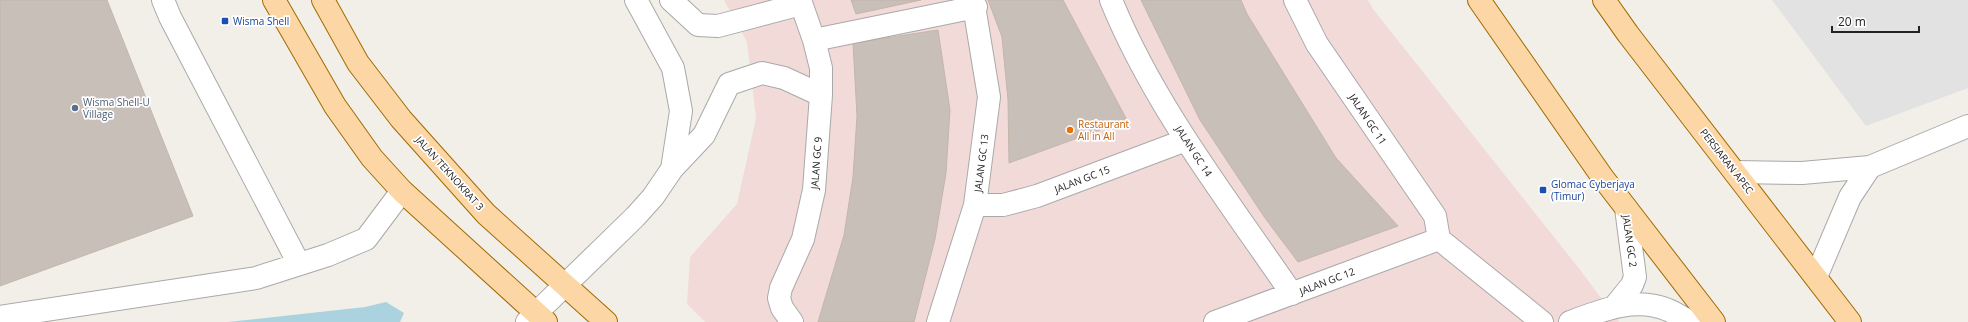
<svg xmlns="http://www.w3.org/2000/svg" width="1968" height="322" font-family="'Open Sans',sans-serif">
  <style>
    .commercial { fill: #f2dad9 }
    .parking { fill: #e2e2e2 }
    .water { fill: #aad3df }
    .building { fill: #c7bfb8; stroke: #c4b6ab }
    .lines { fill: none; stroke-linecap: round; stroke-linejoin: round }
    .minor-casing { stroke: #a9a9a9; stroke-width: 24 }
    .major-casing { stroke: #a06b00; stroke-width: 24 }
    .minor { stroke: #fff; stroke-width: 22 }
    .major { stroke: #fcd6a4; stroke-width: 22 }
    .transit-dot { fill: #1a4fb4; stroke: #fff; stroke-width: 1.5 }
    .service-dot { fill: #5c6f8a; stroke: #fff; stroke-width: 1.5 }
    .food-dot { fill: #e8710a; stroke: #fff; stroke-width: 1.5 }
    .labels { text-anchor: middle; stroke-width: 3.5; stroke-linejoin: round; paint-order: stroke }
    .transit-label { font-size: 10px; fill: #164399; stroke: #fff; text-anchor: start }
    .service-label { font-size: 10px; fill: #4e5e75; stroke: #fff; text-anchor: start }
    .street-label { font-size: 10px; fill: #222; stroke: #fff }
    .food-label { font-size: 10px; fill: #c56008; stroke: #fff; text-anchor: start }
  </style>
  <rect width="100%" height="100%" fill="#f2efe9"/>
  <path class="commercial" d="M 724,0 L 1368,0 L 1373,9 L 1581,271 L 1619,322 L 705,322 L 687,304 L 690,257 L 737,204 L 756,118 L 747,42 Z"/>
  <path class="parking" d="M 1772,0 L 1968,0 L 1968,88 L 1866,126 Z"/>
  <path class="water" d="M 386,302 L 404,313 L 400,322 L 228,322 L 365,307 Z"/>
  <path class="building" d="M 0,0 L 107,0 L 193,216 L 0,286 Z
    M 851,0 L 921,0 L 856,14 Z
    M 988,0 L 1063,0 L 1127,120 L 1009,163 L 1008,100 L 1002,37 Z
    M 1141,0 L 1241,0 L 1247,14 L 1336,158 L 1398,226 L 1298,262 L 1265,218 L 1200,120 Z
    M 938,30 L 950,110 L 946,173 L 935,239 L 914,322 L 818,322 L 844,235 L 853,177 L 857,116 L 853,43 Z"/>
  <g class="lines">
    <defs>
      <path id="minor" d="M 163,0 L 170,17 L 299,264
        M 671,0 L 698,25 L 718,26 L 801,4
        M 1111,0 C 1154,106 1228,200 1292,294
        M 1295,0 L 1317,44 L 1435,216 L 1439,239
        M 814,40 L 976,7
        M 672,169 L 704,135 L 729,84 L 762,73 L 784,78 L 821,95
        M 1735,172 L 1802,173 L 1870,167 L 1968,126
        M 975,205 L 1003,205 L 1037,196 L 1186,140
        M 1439,239 L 1542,322
        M 1816,277 L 1850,197 L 1870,167
        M 1615,306 L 1632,285 L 1635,277 L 1626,208
        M 0,317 L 256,278 L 328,255 L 366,239 L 402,191
        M 527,322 L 635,217 L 653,197 L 672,169 L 681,111 L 673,68 L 636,0
        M 792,322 L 782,308 L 779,298 L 781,288 L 803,239 L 814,190 L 821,95 L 821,68 L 814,40 L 800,0
        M 938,322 L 975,205 L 989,97 L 973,0
        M 1215,322 L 1439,239
        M 1570,322 C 1600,311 1635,296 1668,310 C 1676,313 1683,318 1690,322"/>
      <path id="major" d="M 274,0 L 335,106 L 372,158 L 402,191 L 546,322
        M 323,0 L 358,63 L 401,119 L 486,214 L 606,322
        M 1479,0 L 1603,178 L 1714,322
        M 1604,0 L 1628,34 L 1850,322"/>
    </defs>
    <use href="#minor" class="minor-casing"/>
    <use href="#major" class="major-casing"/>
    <use href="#minor" class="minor"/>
    <use href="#major" class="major"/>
  </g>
  <g class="transit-dot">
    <rect x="221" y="17" width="8" height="8" rx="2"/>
    <rect x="1539" y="186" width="8" height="8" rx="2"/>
  </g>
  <circle class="service-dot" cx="75" cy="108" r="4"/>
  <circle class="food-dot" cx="1070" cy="130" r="4"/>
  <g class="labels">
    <g class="transit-label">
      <text x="233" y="25">Wisma Shell</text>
      <text x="1551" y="188">Glomac Cyberjaya<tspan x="1551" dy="12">(Timur)</tspan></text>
    </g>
    <g class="service-label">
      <text x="83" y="106">Wisma Shell-U<tspan x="83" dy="12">Village</tspan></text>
    </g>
    <g class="street-label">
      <text transform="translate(1368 119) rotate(56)" y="4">JALAN GC 11</text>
      <text transform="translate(1194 151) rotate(57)" y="4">JALAN GC 14</text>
      <text transform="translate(1727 161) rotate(52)" y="4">PERSIARAN APEC</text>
      <text transform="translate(816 163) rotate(-86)" y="4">JALAN GC 9</text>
      <text transform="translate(981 163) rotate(-83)" y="4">JALAN GC 13</text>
      <text transform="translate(450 173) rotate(48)" y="4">JALAN TEKNOKRAT 3</text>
      <text transform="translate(1082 179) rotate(-21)" y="4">JALAN GC 15</text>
      <text transform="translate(1630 241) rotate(82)" y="4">JALAN GC 2</text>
      <text transform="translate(1327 281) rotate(-21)" y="4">JALAN GC 12</text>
    </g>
    <g class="food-label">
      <text x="1078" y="128">Restaurant<tspan x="1078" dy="12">All in All</tspan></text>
    </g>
  </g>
  <path d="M1832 26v6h87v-6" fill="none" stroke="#222222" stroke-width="2"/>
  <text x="1838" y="26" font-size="12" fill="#222222" stroke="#ffffff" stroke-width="3" paint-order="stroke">20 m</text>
</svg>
